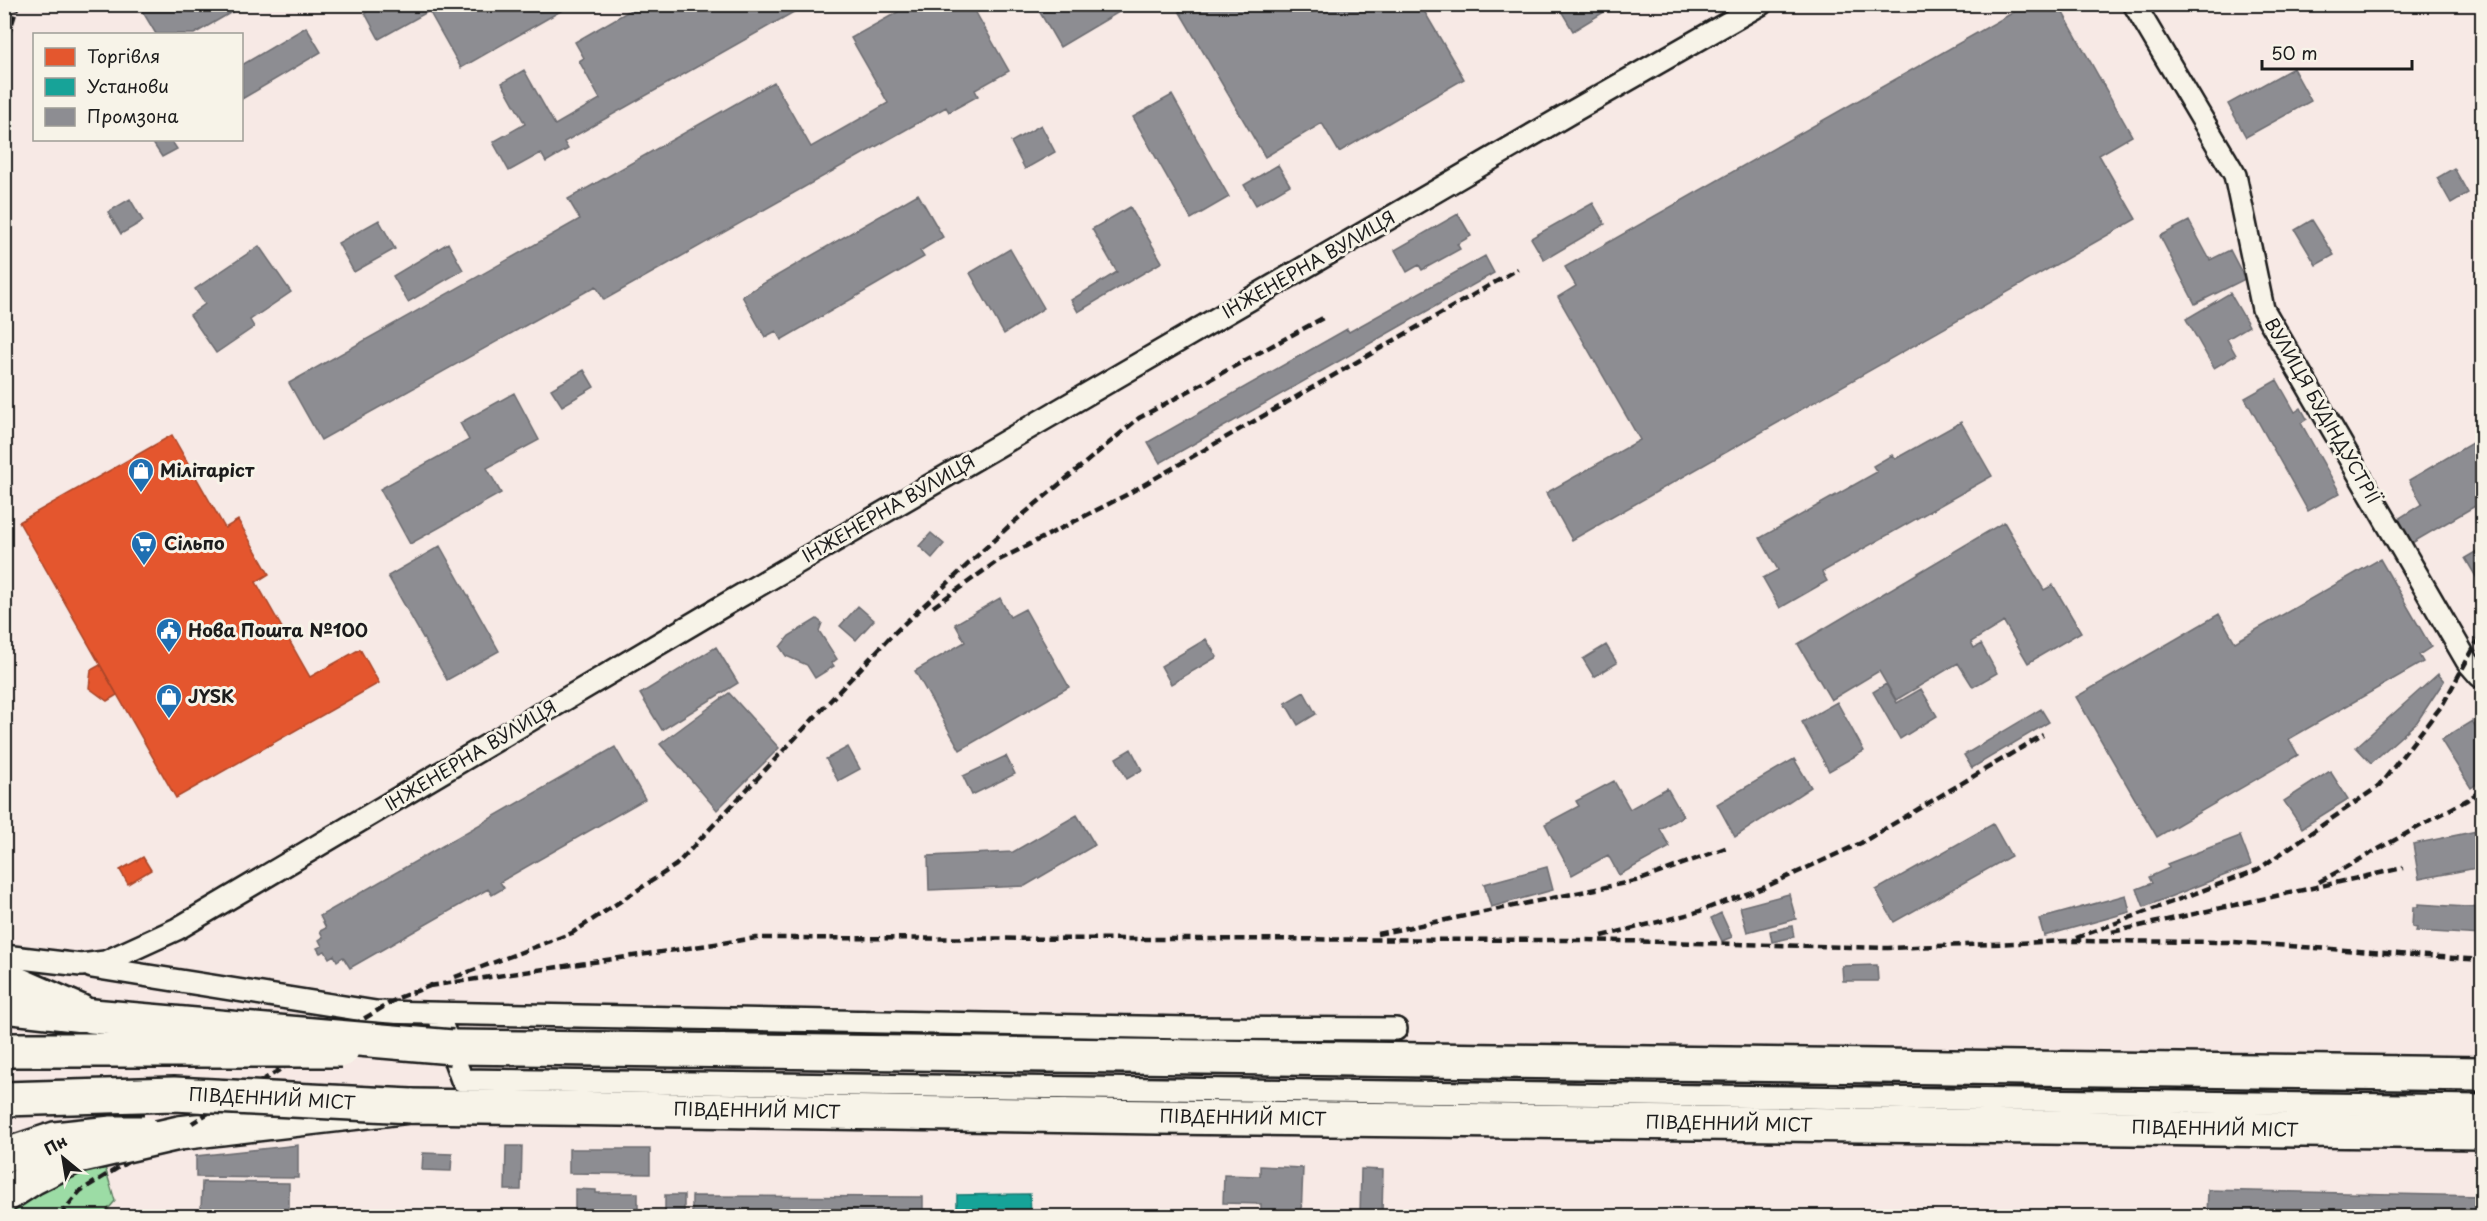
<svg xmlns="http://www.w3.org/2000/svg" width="2487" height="1221" font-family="'Playpen Sans',sans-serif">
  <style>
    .green { fill: #9cdca5; stroke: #5c7c60; stroke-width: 1.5 }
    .shops { fill: #e4572e; stroke: #a84529; stroke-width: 1.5 }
    .public { fill: #17a398; stroke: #187a73; stroke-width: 1.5 }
    .industry { fill: #8d8d92; stroke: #6b6b6f; stroke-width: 1.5 }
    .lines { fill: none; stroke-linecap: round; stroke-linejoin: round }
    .minor-casing { stroke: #1c1c1c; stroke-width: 26 }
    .primary-casing { stroke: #1c1c1c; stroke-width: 38 }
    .trunk-casing { stroke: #1c1c1c; stroke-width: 38 }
    .minor { stroke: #f7f3e8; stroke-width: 21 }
    .primary { stroke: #f7f3e8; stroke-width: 33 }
    .trunk { stroke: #f7f3e8; stroke-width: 33 }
    .rail { stroke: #1c1c1c; stroke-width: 4.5; stroke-dasharray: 9 4.5; stroke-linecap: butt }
    .primary-bridge-casing { stroke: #1c1c1c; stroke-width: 38; stroke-linecap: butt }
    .trunk-bridge-casing { stroke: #1c1c1c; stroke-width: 38; stroke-linecap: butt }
    .primary-bridge { stroke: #f7f3e8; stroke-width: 33 }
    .trunk-bridge { stroke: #f7f3e8; stroke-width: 33 }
    .labels { text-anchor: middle; stroke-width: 6; stroke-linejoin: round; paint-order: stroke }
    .street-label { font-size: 18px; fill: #1c1c1c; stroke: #f7f3e8 }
    .poi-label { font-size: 18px; font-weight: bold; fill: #1c1c1c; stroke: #f7f3e8; text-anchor: start }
  </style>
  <rect width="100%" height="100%" fill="#f7e9e5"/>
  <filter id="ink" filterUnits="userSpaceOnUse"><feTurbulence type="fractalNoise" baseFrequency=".0167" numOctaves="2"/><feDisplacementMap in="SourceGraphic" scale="12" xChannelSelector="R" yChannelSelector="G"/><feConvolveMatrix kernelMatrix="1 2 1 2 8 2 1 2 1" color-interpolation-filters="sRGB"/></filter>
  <g filter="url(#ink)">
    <path class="green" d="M 94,1130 L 115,1201 L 102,1216 L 5,1216 L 5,1137 Z"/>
    <path class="shops" d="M 172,435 L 225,528 L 238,520 L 269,574 L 256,582 L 310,677 L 360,649 L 379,683 L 176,798 L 19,522 Z
      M 100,665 L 117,695 L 107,701 L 89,688 L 91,670 Z
      M 143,857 L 151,870 L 128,884 L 120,870 Z"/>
    <path class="public" d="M 1030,1194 L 1031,1216 L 957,1216 L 957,1195 Z"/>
    <path class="industry" d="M 138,4 L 246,4 L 194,34 L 156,34 Z
      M 380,4 L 573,4 L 461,68 L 429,11 L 379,39 L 365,13 Z
      M 641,4 L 808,4 L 564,142 L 568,149 L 546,162 L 541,153 L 509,171 L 493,142 L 525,124 L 502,83 L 524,70 L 555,125 L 600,99 L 579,61 L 584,58 L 575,42 Z
      M 912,4 L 971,4 L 1009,71 L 975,90 L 978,96 L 949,112 L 946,107 L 604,300 L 596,286 L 321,440 L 289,383 L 580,219 L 568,199 L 774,82 L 811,147 L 888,103 L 851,38 Z
      M 1035,4 L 1121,4 L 1124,9 L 1060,47 Z
      M 1175,4 L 1420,4 L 1464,79 L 1339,152 L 1322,123 L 1265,157 Z
      M 1557,4 L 1617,4 L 1573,31 Z
      M 2028,4 L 2058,4 L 2132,136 L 2099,155 L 2136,219 L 1572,540 L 1546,493 L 1640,440 L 1558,297 L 1576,286 L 1565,267 Z
      M 306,27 L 321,52 L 242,99 L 242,65 Z
      M 2293,68 L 2311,101 L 2246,137 L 2228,104 Z
      M 1172,95 L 1229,197 L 1191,219 L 1133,117 Z
      M 1041,125 L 1055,152 L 1025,169 L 1011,142 Z
      M 151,140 L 171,140 L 177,149 L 162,157 Z
      M 1278,165 L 1290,185 L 1256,205 L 1244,185 Z
      M 2454,168 L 2468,193 L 2451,203 L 2437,178 Z
      M 918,194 L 943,237 L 920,251 L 924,257 L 781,340 L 776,331 L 765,337 L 742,296 Z
      M 130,199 L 143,221 L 121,234 L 108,212 Z
      M 1593,203 L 1605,224 L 1544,260 L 1531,238 Z
      M 1130,207 L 1162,262 L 1078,312 L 1071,300 L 1117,272 L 1092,229 Z
      M 1458,214 L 1471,236 L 1457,244 L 1460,249 L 1422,270 L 1419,265 L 1407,272 L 1395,250 Z
      M 379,220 L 395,249 L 354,272 L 338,243 Z
      M 2312,220 L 2334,255 L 2316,265 L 2295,230 Z
      M 2189,221 L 2210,260 L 2230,250 L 2245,279 L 2195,304 L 2160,236 Z
      M 448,243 L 463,270 L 408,302 L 393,276 Z
      M 259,246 L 291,292 L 250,320 L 254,327 L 216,353 L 190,315 L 205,304 L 195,289 Z
      M 1010,249 L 1044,308 L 1004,334 L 970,273 Z
      M 1485,256 L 1494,273 L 1160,463 L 1148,442 L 1347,329 L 1349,332 Z
      M 2230,293 L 2249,326 L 2227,339 L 2236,355 L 2214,368 L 2186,319 Z
      M 584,370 L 594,387 L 562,406 L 551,389 Z
      M 2277,380 L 2295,412 L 2301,408 L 2307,419 L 2301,423 L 2340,493 L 2308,511 L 2245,398 Z
      M 514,393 L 539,440 L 487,468 L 501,493 L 410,544 L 380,489 L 469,440 L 460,423 Z
      M 1961,422 L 1992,476 L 1822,572 L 1827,581 L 1780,608 L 1763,578 L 1778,570 L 1760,538 L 1877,472 L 1873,466 L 1892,455 L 1895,459 Z
      M 2482,437 L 2482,502 L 2412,543 L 2398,519 L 2422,504 L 2409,480 Z
      M 2004,522 L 2044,590 L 2053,585 L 2081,632 L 2028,663 L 2004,622 L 1971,642 L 1974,648 L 1981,644 L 1997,673 L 1973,687 L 1958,663 L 1896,700 L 1879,671 L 1831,700 L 1798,644 Z
      M 931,533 L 944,544 L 932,558 L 919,546 Z
      M 440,546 L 499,651 L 447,680 L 388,576 Z
      M 2482,548 L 2482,587 L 2465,558 Z
      M 2380,559 L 2431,647 L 2419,655 L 2423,662 L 2289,739 L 2298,755 L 2157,837 L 2076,697 L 2219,614 L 2235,642 Z
      M 1000,598 L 1010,617 L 1025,609 L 1069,687 L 960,750 L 915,671 L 965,642 L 955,624 Z
      M 858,606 L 874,620 L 856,640 L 840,626 Z
      M 817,619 L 822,623 L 819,631 L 837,659 L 832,663 L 834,666 L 815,678 L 807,665 L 786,656 L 780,647 L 789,636 Z
      M 1206,639 L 1217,657 L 1171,684 L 1161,666 Z
      M 1606,645 L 1617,663 L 1594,677 L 1583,659 Z
      M 716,647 L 738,683 L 662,730 L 640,694 Z
      M 2438,674 L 2444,681 L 2417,722 L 2371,763 L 2356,747 Z
      M 1886,684 L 1897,703 L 1921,689 L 1937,716 L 1900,739 L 1873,692 Z
      M 1304,692 L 1316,714 L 1298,725 L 1285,703 Z
      M 729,693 L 779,748 L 717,810 L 660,744 Z
      M 1837,702 L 1864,751 L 1829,771 L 1802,722 Z
      M 2041,709 L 2049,722 L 1972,768 L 1964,755 Z
      M 2472,721 L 2482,737 L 2482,780 L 2471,788 L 2441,740 Z
      M 615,747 L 645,799 L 500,882 L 504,888 L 492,895 L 488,889 L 350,968 L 343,957 L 337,961 L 334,955 L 329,958 L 325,951 L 320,953 L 317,948 L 322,946 L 319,940 L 323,937 L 320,931 L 326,928 L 320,916 Z
      M 848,747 L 860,769 L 838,781 L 826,759 Z
      M 1131,749 L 1142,770 L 1127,779 L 1116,758 Z
      M 1006,756 L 1015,774 L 972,795 L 963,776 Z
      M 1794,759 L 1811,787 L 1735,837 L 1717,804 Z
      M 2330,771 L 2348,799 L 2302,828 L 2284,801 Z
      M 1614,781 L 1630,809 L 1667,788 L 1683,816 L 1660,829 L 1670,847 L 1619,875 L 1608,855 L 1572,875 L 1545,824 L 1579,806 L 1576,801 Z
      M 1077,815 L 1095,845 L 1025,886 L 929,890 L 928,856 L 1013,852 Z
      M 1993,824 L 2011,856 L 1894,922 L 1876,890 Z
      M 2482,830 L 2482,867 L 2419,879 L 2413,844 Z
      M 2240,836 L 2251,865 L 2144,907 L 2137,889 L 2152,883 L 2149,877 L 2169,868 L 2167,864 Z
      M 1547,867 L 1553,890 L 1491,907 L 1484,884 Z
      M 1789,894 L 1796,919 L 1747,932 L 1740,907 Z
      M 2126,895 L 2130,912 L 2044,936 L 2039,919 Z
      M 2418,904 L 2482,908 L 2482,935 L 2416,931 L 2417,928 L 2412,927 L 2413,907 L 2418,907 Z
      M 1721,913 L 1732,937 L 1722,941 L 1711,918 Z
      M 1792,926 L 1794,937 L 1772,942 L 1770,931 Z
      M 1877,965 L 1878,981 L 1843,981 L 1842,966 Z
      M 298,1145 L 298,1178 L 196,1177 L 196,1156 Z
      M 506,1146 L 522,1146 L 521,1190 L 505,1190 Z
      M 569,1149 L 650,1149 L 650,1174 L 569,1173 Z
      M 423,1153 L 452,1154 L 451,1171 L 422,1170 Z
      M 1260,1166 L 1303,1168 L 1301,1216 L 1261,1216 L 1261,1204 L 1223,1203 L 1224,1175 L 1260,1176 Z
      M 1361,1169 L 1383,1170 L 1382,1216 L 1360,1216 Z
      M 202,1182 L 289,1183 L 289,1212 L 201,1210 Z
      M 575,1189 L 596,1190 L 596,1193 L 638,1193 L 638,1216 L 594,1216 L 594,1210 L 575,1210 Z
      M 2208,1190 L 2482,1196 L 2482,1216 L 2207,1216 Z
      M 665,1195 L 684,1195 L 684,1216 L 665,1215 Z
      M 692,1196 L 923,1197 L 923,1216 L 692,1216 Z"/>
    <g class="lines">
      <defs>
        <path id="minor" d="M 2134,4 L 2235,175 L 2263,309 L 2467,661 L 2480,676
          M 4,956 L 81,965 L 105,962 L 177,929 L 716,610 L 1570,113 L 1761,4
          M 92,967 L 376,1012 L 1189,1028 L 1396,1029
          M 438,1014 L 462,1080 L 2482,1106"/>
        <path id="primary" d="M 4,978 L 79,1011"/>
        <path id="trunk" d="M 4,1006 L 92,1016
          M 452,1047 L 2482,1074
          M 179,1133 L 411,1106 L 1159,1117 L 2482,1132"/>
      </defs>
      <use href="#minor" class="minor-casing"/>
      <use href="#primary" class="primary-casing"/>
      <use href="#trunk" class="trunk-casing"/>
      <use href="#minor" class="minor"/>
      <use href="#primary" class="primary"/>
      <use href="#trunk" class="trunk"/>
      <path class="rail" d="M 4,49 L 18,4
        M 933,607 L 999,560 L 1126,495 L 1518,269
        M 2319,882 L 2467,800 L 2482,790
        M 2112,932 L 2403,868
        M 1377,934 L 1640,880 L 1728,847
        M 1602,936 L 1694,913 L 1763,888 L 1861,843 L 2043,735
        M 2076,938 L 2257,870 L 2379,786 L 2443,704 L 2482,633
        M 455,977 L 572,933 L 676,865 L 891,636 L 1008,527 L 1139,418 L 1323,318
        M 429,986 L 756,938 L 1584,940 L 1888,948 L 2068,941 L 2234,942 L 2482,960
        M 60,1216 L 80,1191 L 398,998 L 435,984"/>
      <defs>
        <path id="primary-bridge" d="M 4,1050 L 342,1050
          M 4,1099 L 174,1094 L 411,1106
          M 4,1156 L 55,1139 L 112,1133 L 144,1133"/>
        <path id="trunk-bridge" d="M 92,1016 L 452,1047
          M 4,1196 L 32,1178 L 74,1157 L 179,1133"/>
      </defs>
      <use href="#primary-bridge" class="primary-bridge-casing"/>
      <use href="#trunk-bridge" class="trunk-bridge-casing"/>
      <use href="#primary-bridge" class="primary-bridge"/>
      <use href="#trunk-bridge" class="trunk-bridge"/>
    </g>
  </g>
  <defs>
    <symbol id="shop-pin" viewBox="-11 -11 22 30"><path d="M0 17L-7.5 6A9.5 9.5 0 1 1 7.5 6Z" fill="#1f6fb2" stroke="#f7f3e8"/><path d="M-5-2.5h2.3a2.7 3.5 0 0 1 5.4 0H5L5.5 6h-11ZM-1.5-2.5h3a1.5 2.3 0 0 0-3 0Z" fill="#fff"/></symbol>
    <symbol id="supermarket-pin" viewBox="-11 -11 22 30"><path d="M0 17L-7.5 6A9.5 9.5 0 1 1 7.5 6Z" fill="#1f6fb2" stroke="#f7f3e8"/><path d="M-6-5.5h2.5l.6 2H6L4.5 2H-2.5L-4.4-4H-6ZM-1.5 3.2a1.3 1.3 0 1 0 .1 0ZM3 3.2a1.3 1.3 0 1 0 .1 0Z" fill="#fff"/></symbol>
    <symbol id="civic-pin" viewBox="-11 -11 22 30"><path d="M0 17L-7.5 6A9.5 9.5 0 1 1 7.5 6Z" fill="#1f6fb2" stroke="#f7f3e8"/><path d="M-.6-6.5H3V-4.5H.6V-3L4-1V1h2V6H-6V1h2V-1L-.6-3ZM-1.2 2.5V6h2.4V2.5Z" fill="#fff"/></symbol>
  </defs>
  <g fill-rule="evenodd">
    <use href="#shop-pin" x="126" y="456" width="30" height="40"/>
    <use href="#supermarket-pin" x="129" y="529" width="30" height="40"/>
    <use href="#civic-pin" x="154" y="616" width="30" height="40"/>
    <use href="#shop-pin" x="154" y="682" width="30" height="40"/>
  </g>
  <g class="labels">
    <g class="street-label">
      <text transform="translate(1309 265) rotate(-30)" y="6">ІНЖЕНЕРНА ВУЛИЦЯ</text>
      <text transform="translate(2322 411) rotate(60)" y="6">ВУЛИЦЯ БУДІНДУСТРІЇ</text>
      <text transform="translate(889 509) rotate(-30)" y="6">ІНЖЕНЕРНА ВУЛИЦЯ</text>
      <text transform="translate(471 756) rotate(-31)" y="6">ІНЖЕНЕРНА ВУЛИЦЯ</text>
      <text transform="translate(272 1099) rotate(3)" y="6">ПІВДЕННИЙ МІСТ</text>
      <text transform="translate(757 1111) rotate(1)" y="6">ПІВДЕННИЙ МІСТ</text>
      <text transform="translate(1243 1118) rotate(1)" y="6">ПІВДЕННИЙ МІСТ</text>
      <text transform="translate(1729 1124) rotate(1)" y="6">ПІВДЕННИЙ МІСТ</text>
      <text transform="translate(2215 1129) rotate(1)" y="6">ПІВДЕННИЙ МІСТ</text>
    </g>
    <g class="poi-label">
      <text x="160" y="477">Мілітаріст</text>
      <text x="164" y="550">Сільпо</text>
      <text x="188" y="637">Нова Пошта №100</text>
      <text x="188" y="703">JYSK</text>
    </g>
  </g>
  <rect width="2487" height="1221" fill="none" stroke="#f7f3e8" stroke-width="24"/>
  <rect x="12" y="12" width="2463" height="1197" fill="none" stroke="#1c1c1c" stroke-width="2" filter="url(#ink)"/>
  <rect x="33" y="33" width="210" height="108" fill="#f7f3e8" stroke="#9f9d96" stroke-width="1.5"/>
  <rect x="45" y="48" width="30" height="18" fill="#e4572e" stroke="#9f9d96" stroke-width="1.5"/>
  <text x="87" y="63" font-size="18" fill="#1c1c1c">Торгівля</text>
  <rect x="45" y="78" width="30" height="18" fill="#17a398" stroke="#9f9d96" stroke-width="1.5"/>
  <text x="87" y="93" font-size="18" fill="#1c1c1c">Установи</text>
  <rect x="45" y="108" width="30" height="18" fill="#8d8d92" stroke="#9f9d96" stroke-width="1.5"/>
  <text x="87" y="123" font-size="18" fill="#1c1c1c">Промзона</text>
  <g transform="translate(63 1158) rotate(330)" stroke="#f7f3e8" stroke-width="4.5" paint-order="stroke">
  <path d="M0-4.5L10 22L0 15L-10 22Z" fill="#1c1c1c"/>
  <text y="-9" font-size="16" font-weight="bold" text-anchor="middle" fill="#1c1c1c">Пн</text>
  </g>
  <path d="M2262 60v9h150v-9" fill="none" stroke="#1c1c1c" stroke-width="3"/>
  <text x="2271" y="60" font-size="18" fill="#1c1c1c" stroke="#f7f3e8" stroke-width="4.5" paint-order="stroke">50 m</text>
</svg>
